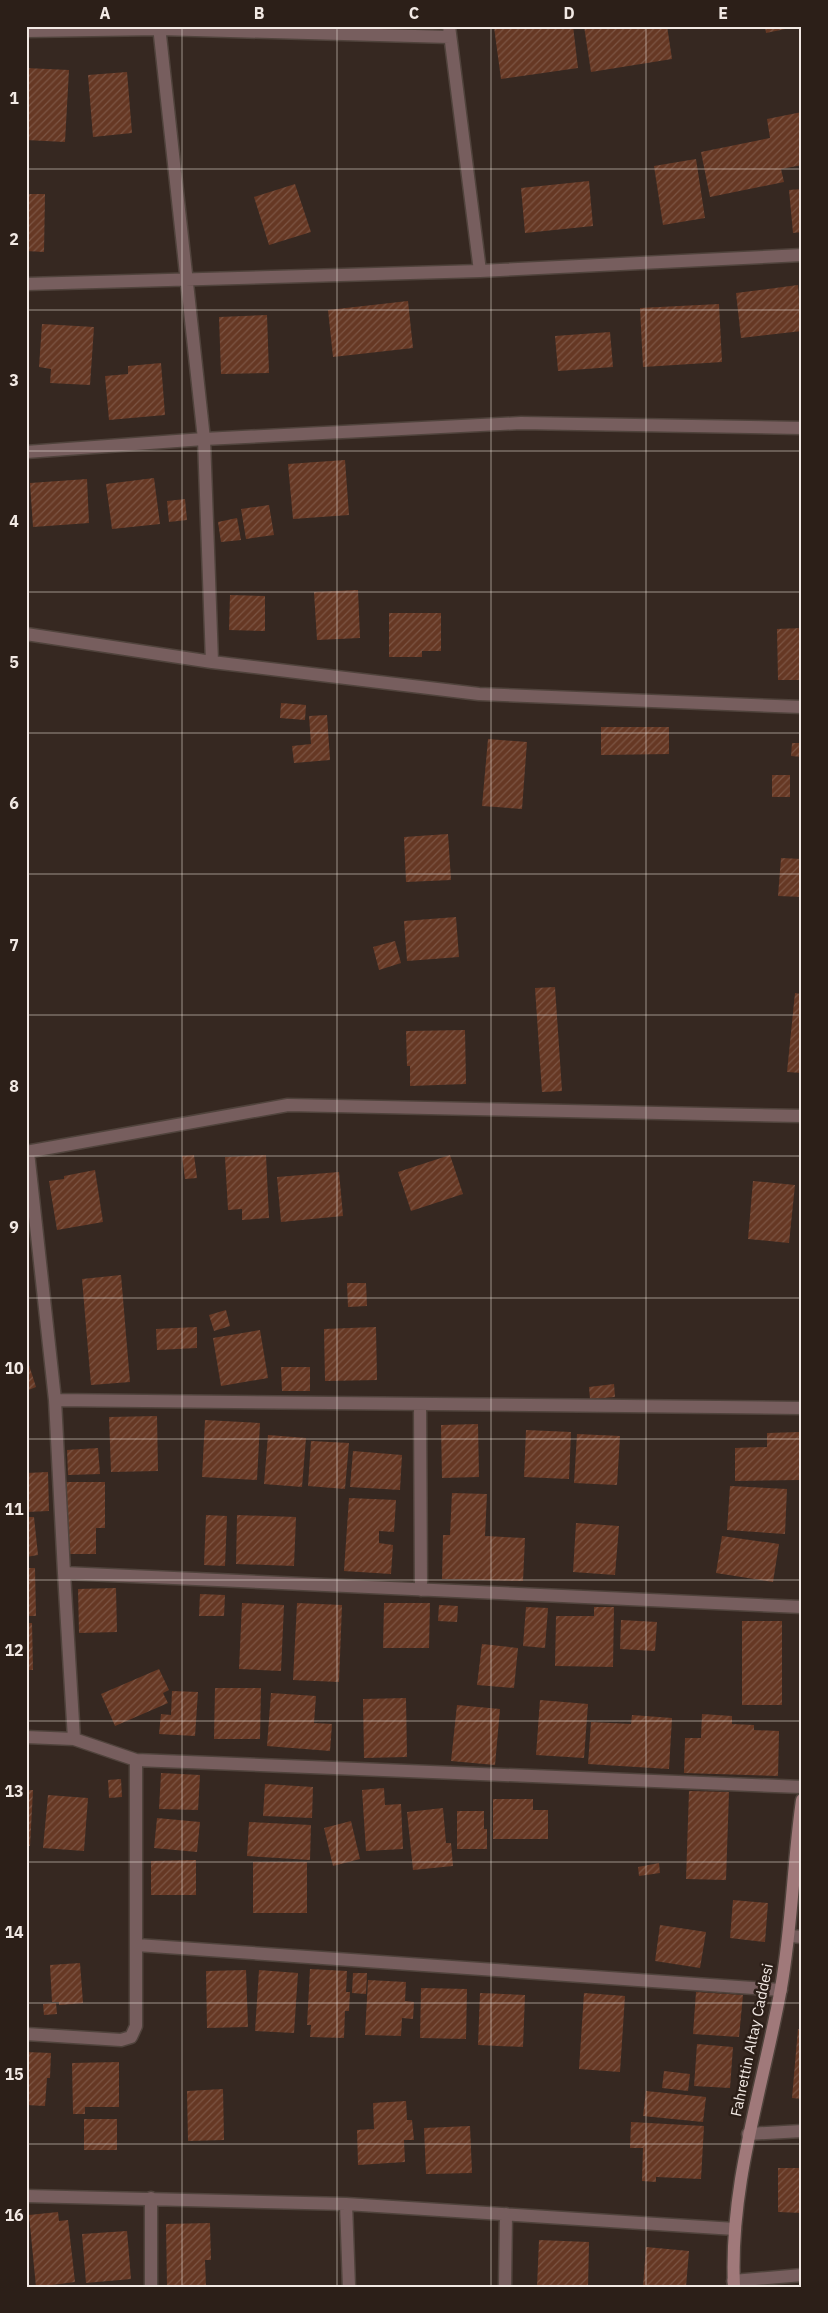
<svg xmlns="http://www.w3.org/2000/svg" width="828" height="2313" font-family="'IBM Plex Sans',sans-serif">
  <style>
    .building { fill: url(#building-hatch) }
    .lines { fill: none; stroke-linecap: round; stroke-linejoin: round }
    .street-casing { stroke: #50433c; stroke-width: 15 }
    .secondary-casing { stroke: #50433c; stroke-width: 15 }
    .street { stroke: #775e5e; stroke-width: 12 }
    .secondary { stroke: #a0797a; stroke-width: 12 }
    .grid { fill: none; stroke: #f2e9e4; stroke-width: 1; stroke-opacity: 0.55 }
    .labels { text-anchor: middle; stroke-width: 5; stroke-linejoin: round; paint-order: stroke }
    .street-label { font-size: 15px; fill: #f2e9e4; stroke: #2c1f18 }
    .neatline { fill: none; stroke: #f2e9e4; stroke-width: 2 }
    .grid-label { font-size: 16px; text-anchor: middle; font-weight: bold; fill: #f2e9e4 }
  </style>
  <defs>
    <pattern id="building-hatch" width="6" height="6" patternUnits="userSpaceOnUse" patternTransform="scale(1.25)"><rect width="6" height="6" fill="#663824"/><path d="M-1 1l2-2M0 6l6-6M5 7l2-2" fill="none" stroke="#7c5544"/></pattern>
  </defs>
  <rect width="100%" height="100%" fill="#362821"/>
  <path class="building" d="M 502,26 L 573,26 L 578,68 L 501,79 L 494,27 Z
    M 584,26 L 667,26 L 672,59 L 591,72 Z
    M 765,26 L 795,26 L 795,27 L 766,33 Z
    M 26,68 L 69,70 L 65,142 L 26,140 Z
    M 127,72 L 132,133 L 93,137 L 88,75 Z
    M 802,112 L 802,165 L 781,169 L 784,182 L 710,197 L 701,152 L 770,138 L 767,119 Z
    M 696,159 L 705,218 L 663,225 L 654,166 Z
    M 589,181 L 593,226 L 525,233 L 521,188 Z
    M 295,184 L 311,232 L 269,245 L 254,197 Z
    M 802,189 L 802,232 L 793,233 L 789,190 Z
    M 26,194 L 45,194 L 44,252 L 26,251 Z
    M 798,285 L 802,331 L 741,338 L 736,293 Z
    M 408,301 L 413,348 L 333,357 L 328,310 Z
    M 719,304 L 722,362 L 643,367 L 640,308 Z
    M 267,315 L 269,373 L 221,374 L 219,317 Z
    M 42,324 L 94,327 L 90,385 L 50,383 L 51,369 L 39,367 Z
    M 610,332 L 613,367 L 558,371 L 555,336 Z
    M 161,363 L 165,415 L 109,420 L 105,376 L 128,374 L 128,366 Z
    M 345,460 L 349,515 L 293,519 L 288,464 Z
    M 154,478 L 160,524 L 112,529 L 106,484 Z
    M 87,479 L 89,523 L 33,527 L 30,483 Z
    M 185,499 L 187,520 L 169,522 L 167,501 Z
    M 269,505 L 274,535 L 246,539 L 241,509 Z
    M 237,518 L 241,540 L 221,542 L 218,522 Z
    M 358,590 L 360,638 L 317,640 L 314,592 Z
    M 230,595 L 265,596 L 265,631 L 229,630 Z
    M 389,613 L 441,613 L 441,651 L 422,651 L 422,657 L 389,657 Z
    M 802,628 L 802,680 L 778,680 L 777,629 Z
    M 281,703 L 306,705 L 305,720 L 280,718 Z
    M 327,715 L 330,760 L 294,763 L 292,746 L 311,744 L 309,716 Z
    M 601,727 L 669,727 L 669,754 L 601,755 Z
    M 488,739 L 527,742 L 522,809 L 482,806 Z
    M 792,743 L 802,743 L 802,757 L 791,756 Z
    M 772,775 L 790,775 L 790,797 L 772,797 Z
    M 448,834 L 451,880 L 406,882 L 404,837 Z
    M 781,858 L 802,859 L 802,897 L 778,896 Z
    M 456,917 L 459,957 L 407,961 L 404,921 Z
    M 395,941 L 401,963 L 379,970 L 373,947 Z
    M 555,987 L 562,1091 L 542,1092 L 535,988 Z
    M 795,993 L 802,994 L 802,1073 L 787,1072 Z
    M 465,1030 L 466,1084 L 410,1086 L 410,1066 L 407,1066 L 406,1031 Z
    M 194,1155 L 197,1178 L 185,1179 L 182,1156 Z
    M 266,1155 L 269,1218 L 242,1220 L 242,1209 L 228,1210 L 225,1157 Z
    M 450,1155 L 463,1194 L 411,1211 L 398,1172 Z
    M 95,1170 L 103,1222 L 57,1230 L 49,1181 L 64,1179 L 64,1176 Z
    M 339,1172 L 343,1216 L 281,1222 L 277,1177 Z
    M 753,1181 L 795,1185 L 789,1243 L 748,1239 Z
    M 121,1275 L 130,1382 L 91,1385 L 82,1279 Z
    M 347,1283 L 366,1283 L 367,1306 L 348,1307 Z
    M 226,1310 L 230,1326 L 214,1331 L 209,1315 Z
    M 197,1327 L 197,1348 L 157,1350 L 156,1329 Z
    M 376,1327 L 377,1380 L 325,1381 L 324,1329 Z
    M 260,1330 L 268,1378 L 221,1386 L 213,1338 Z
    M 28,1362 L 36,1387 L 26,1391 L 26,1363 Z
    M 281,1367 L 310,1367 L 310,1391 L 282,1391 Z
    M 614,1384 L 615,1397 L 590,1399 L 589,1387 Z
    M 157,1416 L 158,1471 L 111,1472 L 109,1417 Z
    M 205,1420 L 260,1423 L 257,1480 L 202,1477 Z
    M 478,1424 L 479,1477 L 442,1478 L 441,1425 Z
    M 526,1430 L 571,1432 L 569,1479 L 524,1477 Z
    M 800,1432 L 800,1480 L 735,1481 L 735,1448 L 767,1447 L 767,1433 Z
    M 577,1434 L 620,1436 L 617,1485 L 574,1483 Z
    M 268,1435 L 306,1438 L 302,1487 L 264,1484 Z
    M 311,1441 L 349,1443 L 345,1489 L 308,1486 Z
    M 98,1448 L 100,1474 L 68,1475 L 67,1450 Z
    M 353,1451 L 402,1455 L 400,1490 L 350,1487 Z
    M 48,1472 L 49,1511 L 26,1512 L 26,1473 Z
    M 65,1482 L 105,1482 L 105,1528 L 96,1528 L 96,1554 L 65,1554 Z
    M 730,1486 L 787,1489 L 785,1534 L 727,1530 Z
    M 452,1493 L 487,1494 L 485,1536 L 525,1538 L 523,1581 L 442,1579 L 443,1535 L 450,1535 Z
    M 349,1498 L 396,1500 L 394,1532 L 379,1531 L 379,1543 L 393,1545 L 391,1574 L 344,1571 Z
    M 206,1515 L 227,1516 L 225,1566 L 204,1565 Z
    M 237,1515 L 296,1517 L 294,1566 L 236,1564 Z
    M 26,1517 L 34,1517 L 38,1555 L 26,1557 Z
    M 576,1523 L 619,1526 L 615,1575 L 573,1572 Z
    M 722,1536 L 779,1544 L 773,1582 L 716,1573 Z
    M 26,1568 L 35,1568 L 36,1616 L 26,1616 Z
    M 116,1588 L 117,1632 L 79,1633 L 78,1589 Z
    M 200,1594 L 225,1595 L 224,1616 L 199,1616 Z
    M 242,1603 L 284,1605 L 281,1671 L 239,1669 Z
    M 297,1603 L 342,1605 L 339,1682 L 293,1680 Z
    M 384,1603 L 430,1603 L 429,1648 L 383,1648 Z
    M 439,1605 L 458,1606 L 457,1622 L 438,1621 Z
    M 526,1607 L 548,1608 L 545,1648 L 523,1646 Z
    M 594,1607 L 614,1607 L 613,1667 L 555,1666 L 556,1616 L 594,1616 Z
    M 621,1620 L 657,1622 L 655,1651 L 620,1649 Z
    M 742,1621 L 782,1621 L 782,1705 L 742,1705 Z
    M 26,1623 L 32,1623 L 33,1670 L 26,1670 Z
    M 482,1644 L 518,1648 L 514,1688 L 477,1685 Z
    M 159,1669 L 169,1690 L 163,1693 L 168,1703 L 115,1726 L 101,1694 Z
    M 215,1688 L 261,1688 L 260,1739 L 214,1739 Z
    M 172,1691 L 198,1692 L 195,1736 L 159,1734 L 161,1714 L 171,1715 Z
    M 271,1693 L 316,1696 L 314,1723 L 332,1724 L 330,1751 L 267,1746 Z
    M 406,1698 L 407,1757 L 364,1758 L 363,1699 Z
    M 540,1700 L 588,1704 L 584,1758 L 536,1755 Z
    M 457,1705 L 500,1709 L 495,1765 L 451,1761 Z
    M 702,1714 L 732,1716 L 732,1724 L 754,1725 L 754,1730 L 779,1731 L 778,1776 L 684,1773 L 685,1738 L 701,1738 Z
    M 632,1715 L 672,1718 L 669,1769 L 588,1764 L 591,1722 L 631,1724 Z
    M 161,1773 L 200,1775 L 198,1810 L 159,1809 Z
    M 121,1779 L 122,1797 L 109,1798 L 108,1780 Z
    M 265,1784 L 313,1787 L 312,1818 L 263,1816 Z
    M 384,1788 L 385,1805 L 401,1804 L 403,1849 L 366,1851 L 362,1790 Z
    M 26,1790 L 33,1790 L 30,1846 L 26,1846 Z
    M 689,1791 L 729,1792 L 726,1880 L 686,1879 Z
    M 48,1795 L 88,1798 L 84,1851 L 43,1848 Z
    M 493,1799 L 533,1799 L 533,1810 L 548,1810 L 548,1839 L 493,1839 Z
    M 443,1808 L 446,1843 L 451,1843 L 453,1866 L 413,1870 L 407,1812 Z
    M 457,1811 L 484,1811 L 484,1829 L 487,1829 L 487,1849 L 457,1849 Z
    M 157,1818 L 200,1822 L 197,1852 L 154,1848 Z
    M 351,1821 L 360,1859 L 333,1866 L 324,1828 Z
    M 249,1822 L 311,1825 L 310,1860 L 247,1856 Z
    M 196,1860 L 196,1895 L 151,1895 L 151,1861 Z
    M 253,1862 L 307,1862 L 307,1913 L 253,1913 Z
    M 659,1863 L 660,1873 L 639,1876 L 638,1867 Z
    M 733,1900 L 768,1903 L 765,1942 L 730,1938 Z
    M 660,1925 L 706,1932 L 700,1968 L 655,1961 Z
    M 80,1963 L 83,2003 L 59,2005 L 59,2002 L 52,2002 L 50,1965 Z
    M 310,1969 L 347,1971 L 346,1992 L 350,1992 L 349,2011 L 345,2011 L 344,2038 L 310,2037 L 311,2025 L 307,2025 Z
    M 246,1970 L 248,2027 L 207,2028 L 206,1971 Z
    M 259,1970 L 298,1973 L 294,2033 L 255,2031 Z
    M 353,1973 L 367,1973 L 366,1994 L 352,1993 Z
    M 368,1980 L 406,1982 L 405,2001 L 414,2002 L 413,2019 L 402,2018 L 401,2036 L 365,2035 Z
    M 421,1988 L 467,1989 L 466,2039 L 420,2038 Z
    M 696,1992 L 743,1995 L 739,2037 L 693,2034 Z
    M 480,1993 L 525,1995 L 523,2047 L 478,2045 Z
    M 584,1993 L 625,1996 L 620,2072 L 579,2069 Z
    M 56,2003 L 57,2014 L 44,2015 L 43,2004 Z
    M 798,2029 L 802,2030 L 802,2099 L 792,2098 Z
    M 697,2044 L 733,2047 L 730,2088 L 694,2086 Z
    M 26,2052 L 51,2053 L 50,2078 L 47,2078 L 45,2106 L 26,2105 Z
    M 119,2062 L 119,2107 L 85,2107 L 85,2114 L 73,2114 L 72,2063 Z
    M 664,2071 L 690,2074 L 688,2091 L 662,2088 Z
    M 223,2089 L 224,2140 L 188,2141 L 187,2091 Z
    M 646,2091 L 706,2097 L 703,2122 L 643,2116 Z
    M 406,2101 L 407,2120 L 412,2120 L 414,2140 L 404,2140 L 405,2162 L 358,2165 L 357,2130 L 374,2129 L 373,2103 Z
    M 799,2105 L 802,2105 L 802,2128 L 799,2128 Z
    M 84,2119 L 117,2119 L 117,2150 L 84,2150 Z
    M 631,2122 L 704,2126 L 701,2179 L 656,2177 L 656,2182 L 642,2181 L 643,2148 L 630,2148 Z
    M 470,2126 L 472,2173 L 426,2174 L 424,2128 Z
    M 778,2168 L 802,2168 L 802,2213 L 778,2212 Z
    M 58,2212 L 59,2221 L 68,2220 L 75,2282 L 36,2287 L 29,2215 Z
    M 210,2223 L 211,2260 L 205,2260 L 206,2287 L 167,2287 L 166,2224 Z
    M 127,2231 L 131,2279 L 86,2283 L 82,2234 Z
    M 539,2240 L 589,2242 L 588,2287 L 537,2287 Z
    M 646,2247 L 689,2251 L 686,2287 L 643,2287 Z"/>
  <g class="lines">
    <defs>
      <path id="street" d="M 159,26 L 204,439 L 212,662
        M 449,26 L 480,271
        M 26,31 L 160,29 L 450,37
        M 26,284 L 480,271 L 802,255
        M 26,452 L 204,439 L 521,423 L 802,428
        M 26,634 L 212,662 L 479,694 L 802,707
        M 26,1152 L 288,1105 L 802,1116
        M 28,1152 L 55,1400 L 64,1573
        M 55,1400 L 802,1408
        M 420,1404 L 421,1590
        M 26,1737 L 74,1739 L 136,1760 L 802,1787
        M 74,1739 L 64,1573 L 802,1607
        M 790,1936 L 802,1937
        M 137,1945 L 781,1990
        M 26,2034 L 121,2040 L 131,2037 L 136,2026 L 136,1760
        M 748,2134 L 802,2131
        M 26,2196 L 346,2204 L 735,2229
        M 346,2204 L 349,2287
        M 733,2281 L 802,2275
        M 151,2287 L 151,2198
        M 505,2287 L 506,2214"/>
      <path id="secondary" d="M 734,2287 C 729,2185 763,2087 781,1988 C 792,1926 793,1863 802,1800"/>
    </defs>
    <use href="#street" class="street-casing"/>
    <use href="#secondary" class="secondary-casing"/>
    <use href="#street" class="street"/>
    <use href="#secondary" class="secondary"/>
  </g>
  <path class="grid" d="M 182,26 L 182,2287M 337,26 L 337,2287M 491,26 L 491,2287M 646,26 L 646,2287M 26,169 L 802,169M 26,310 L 802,310M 26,451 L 802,451M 26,592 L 802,592M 26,733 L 802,733M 26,874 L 802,874M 26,1015 L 802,1015M 26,1156 L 802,1156M 26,1298 L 802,1298M 26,1439 L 802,1439M 26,1580 L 802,1580M 26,1721 L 802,1721M 26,1862 L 802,1862M 26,2003 L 802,2003M 26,2144 L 802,2144"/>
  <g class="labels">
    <g class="street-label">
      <text transform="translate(752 2040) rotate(-78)" y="5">Fahrettin Altay Caddesi</text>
    </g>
  </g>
  <rect width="828" height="2313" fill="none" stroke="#2c1f18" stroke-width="55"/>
  <rect x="28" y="28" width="772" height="2258" class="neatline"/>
  <g class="grid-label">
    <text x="105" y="19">A</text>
    <text x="259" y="19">B</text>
    <text x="414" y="19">C</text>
    <text x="569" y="19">D</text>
    <text x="723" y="19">E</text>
    <text x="14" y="104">1</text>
    <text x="14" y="245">2</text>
    <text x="14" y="386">3</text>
    <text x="14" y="527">4</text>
    <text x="14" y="668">5</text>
    <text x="14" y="809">6</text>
    <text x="14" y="951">7</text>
    <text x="14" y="1092">8</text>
    <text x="14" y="1233">9</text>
    <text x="14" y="1374">10</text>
    <text x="14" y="1515">11</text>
    <text x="14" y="1656">12</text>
    <text x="14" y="1797">13</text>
    <text x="14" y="1938">14</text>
    <text x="14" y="2080">15</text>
    <text x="14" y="2221">16</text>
  </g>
</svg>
